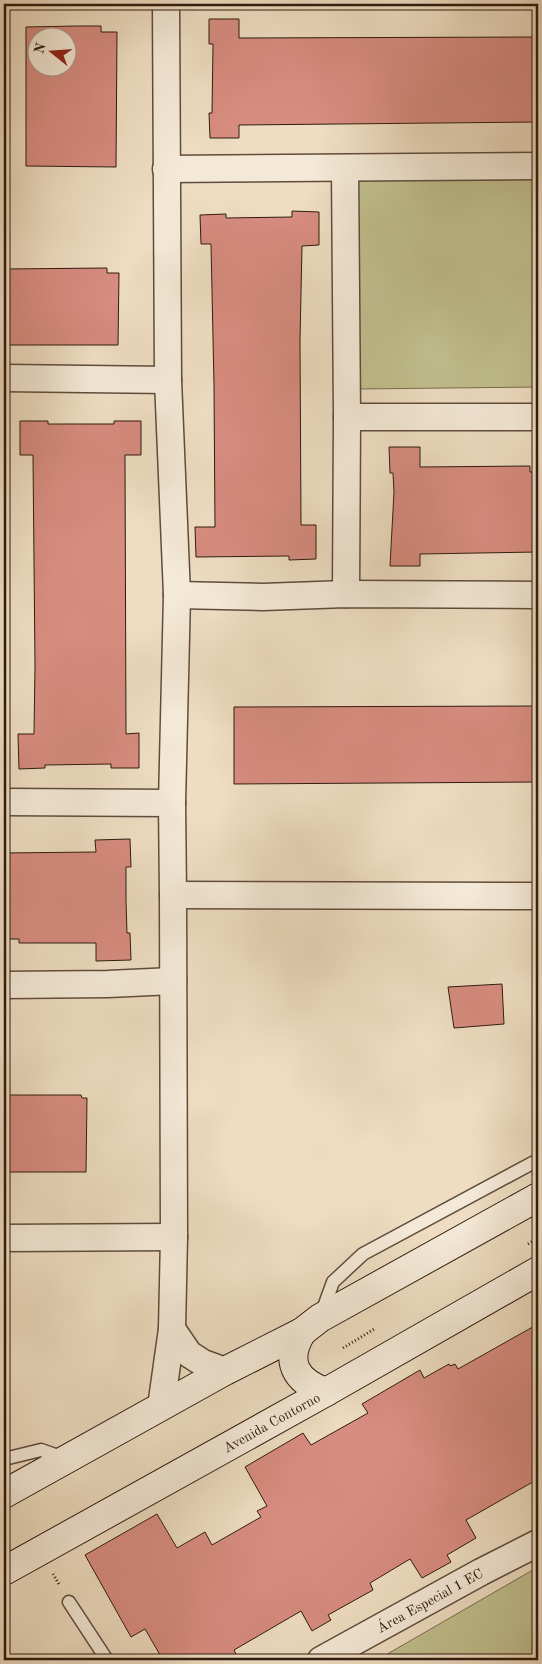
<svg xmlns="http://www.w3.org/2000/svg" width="542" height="1664" font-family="'Old Standard TT',serif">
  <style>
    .green { fill: #c1bf8e; stroke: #786d4e }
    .building { fill: #d78c80; stroke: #2f1b0f; fill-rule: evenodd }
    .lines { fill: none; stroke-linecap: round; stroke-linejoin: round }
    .service-casing { stroke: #5f4c3c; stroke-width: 15 }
    .minor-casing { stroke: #5f4c3c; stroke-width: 29 }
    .secondary-casing { stroke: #2f1b0f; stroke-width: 30 }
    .path { stroke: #2f1b0f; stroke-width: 3; stroke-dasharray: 1 2.5; stroke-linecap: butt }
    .service { stroke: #f4e9d7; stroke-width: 12 }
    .minor { stroke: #f4e9d7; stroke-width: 26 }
    .secondary { stroke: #f4e9d7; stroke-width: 28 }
    .labels { text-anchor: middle; stroke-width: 4.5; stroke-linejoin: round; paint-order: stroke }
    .street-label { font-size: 14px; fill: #2f1b0f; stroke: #f4e9d7 }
  </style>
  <rect width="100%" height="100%" fill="#eeddc2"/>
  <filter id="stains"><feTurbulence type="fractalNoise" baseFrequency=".004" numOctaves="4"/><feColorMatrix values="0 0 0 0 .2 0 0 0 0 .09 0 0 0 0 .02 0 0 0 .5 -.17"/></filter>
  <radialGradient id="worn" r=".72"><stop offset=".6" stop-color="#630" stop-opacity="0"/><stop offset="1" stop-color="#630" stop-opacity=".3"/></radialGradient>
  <path class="green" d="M 538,179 L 538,387 L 357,389 L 356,180 Z
    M 538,1567 L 538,1660 L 377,1660 Z"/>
  <path class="building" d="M 209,19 L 239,19 L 239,38 L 538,37 L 538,122 L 239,125 L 239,138 L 210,138 L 209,113 L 212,113 L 213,44 L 209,44 Z
    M 77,26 L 101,26 L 101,32 L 117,32 L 116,167 L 26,166 L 26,27 ZM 38,38 L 68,38 L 68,68 L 38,68 Z
    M 292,211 L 319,212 L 319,245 L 302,246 L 300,341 L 301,525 L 316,525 L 316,559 L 289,560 L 289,556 L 196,557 L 195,527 L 215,527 L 214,385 L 211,244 L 201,244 L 200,215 L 226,214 L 226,218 L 292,217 Z
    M 107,268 L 107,273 L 119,273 L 118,345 L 4,345 L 4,269 Z
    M 20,421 L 48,421 L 48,424 L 114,424 L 114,421 L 141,421 L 141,455 L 125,455 L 126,734 L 139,733 L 139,768 L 111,768 L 111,764 L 45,765 L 45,768 L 19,769 L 18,734 L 34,734 L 35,666 L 33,455 L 20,455 Z
    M 389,447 L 420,447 L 420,467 L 530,466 L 530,472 L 538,472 L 538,552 L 420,554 L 420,566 L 390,566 L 394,492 L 393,473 L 390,473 Z
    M 538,706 L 538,782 L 234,784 L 234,707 Z
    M 130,839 L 131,867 L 126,867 L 126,900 L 127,933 L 130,933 L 131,960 L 96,961 L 96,943 L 19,943 L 19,939 L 4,939 L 4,853 L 96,852 L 95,840 Z
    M 502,984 L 504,1024 L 454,1028 L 448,987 Z
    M 4,1095 L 81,1095 L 82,1098 L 87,1098 L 86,1172 L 4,1172 Z
    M 538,1324 L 538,1479 L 466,1520 L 476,1538 L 447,1555 L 451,1562 L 422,1578 L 410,1559 L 370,1583 L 373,1590 L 328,1615 L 331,1620 L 312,1631 L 301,1611 L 234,1650 L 239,1660 L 163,1660 L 145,1629 L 131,1637 L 85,1555 L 157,1514 L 177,1548 L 205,1532 L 212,1545 L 261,1517 L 257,1511 L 267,1506 L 245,1467 L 303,1433 L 311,1445 L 368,1413 L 362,1404 L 420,1370 L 424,1378 L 449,1364 L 450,1366 L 455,1364 L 458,1369 Z"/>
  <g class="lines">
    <defs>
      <path id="service" d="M 321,1315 L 333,1282 L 363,1254 L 538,1160
        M 4,1459 L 41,1450 L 64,1458
        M 69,1602 L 107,1660"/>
      <g id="minor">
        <path d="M 345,168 L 347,417 L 346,594"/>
        <path d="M 166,169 L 538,166"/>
        <path d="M 4,378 L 168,380"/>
        <path d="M 347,417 L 538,417"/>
        <path d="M 177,595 L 263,597 L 346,594 L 538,595"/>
        <path d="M 4,802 L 172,803"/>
        <path d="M 173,895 L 538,896"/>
        <path d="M 4,985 L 108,984 L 173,981"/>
        <path d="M 4,1238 L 174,1237"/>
        <path d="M 172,1329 L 189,1354 L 203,1363 L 225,1371"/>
        <path d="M 161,1407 L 172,1329 L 174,1237 L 173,895 L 172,803 L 177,595 L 168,380 L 166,4"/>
        <path id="s1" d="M 321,1660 L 481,1572 L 538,1543"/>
      </g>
      <g id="secondary">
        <path d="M 302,1332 C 284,1361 295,1381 326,1392"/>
        <path d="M 4,1494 L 225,1371 L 302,1332 L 320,1318 L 538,1197"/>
        <path id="s2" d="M 4,1571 L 326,1392 L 538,1271"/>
      </g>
    </defs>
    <use href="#service" class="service-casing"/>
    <use href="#minor" class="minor-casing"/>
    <use href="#secondary" class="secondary-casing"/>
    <path class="path" d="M 528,1244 L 538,1238
      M 343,1348 L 376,1328
      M 53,1574 L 60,1586"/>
    <use href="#service" class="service"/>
    <use href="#minor" class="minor"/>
    <use href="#secondary" class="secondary"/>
  </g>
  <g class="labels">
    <g class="street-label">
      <text dy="5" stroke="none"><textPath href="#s2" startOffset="306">Avenida Contorno</textPath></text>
      <text dy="5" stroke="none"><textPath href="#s1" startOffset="124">Área Especial 1 EC</textPath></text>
    </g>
  </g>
  <rect width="542" height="1664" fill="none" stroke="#eeddc2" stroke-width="20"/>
  <rect x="5" y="5" width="532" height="1654" fill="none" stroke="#2f1b0f" stroke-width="2.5"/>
  <rect x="10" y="10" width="522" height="1644" fill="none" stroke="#2f1b0f"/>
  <g transform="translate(52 52) rotate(287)"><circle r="24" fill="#f4e9d7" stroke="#a59787"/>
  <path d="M0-4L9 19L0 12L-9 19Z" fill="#8f2418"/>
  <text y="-8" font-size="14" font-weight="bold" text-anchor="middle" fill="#2f1b0f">N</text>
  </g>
  <rect width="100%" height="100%" filter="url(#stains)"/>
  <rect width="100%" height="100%" fill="url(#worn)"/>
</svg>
